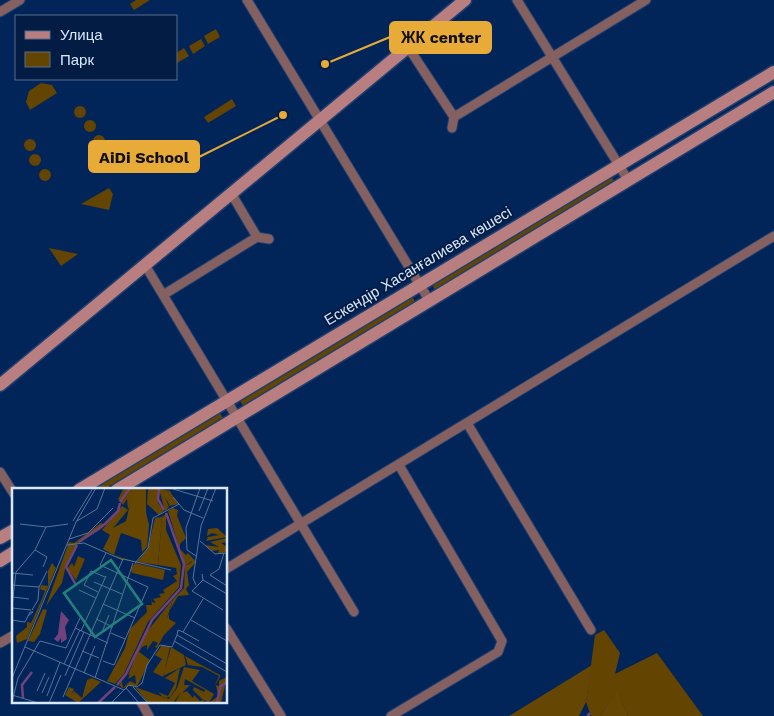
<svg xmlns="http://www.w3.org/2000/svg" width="774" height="716" font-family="'Work Sans',sans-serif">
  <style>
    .green { fill: #634400 }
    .forest { fill: #654603 }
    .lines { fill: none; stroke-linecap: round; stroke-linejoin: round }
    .stream { stroke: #70427d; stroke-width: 3 }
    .street-casing { stroke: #1f4070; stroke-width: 11 }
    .secondary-casing { stroke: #1f4070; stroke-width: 15 }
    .street { stroke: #856060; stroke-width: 9 }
    .secondary { stroke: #b97f80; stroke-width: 12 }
    .labels { text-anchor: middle; stroke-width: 4; stroke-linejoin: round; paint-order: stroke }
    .street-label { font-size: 15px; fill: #d9e7fb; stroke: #031c44 }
    .inset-river { fill: none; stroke: #70427d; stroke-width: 2.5 }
    .inset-road { fill: none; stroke: #57739a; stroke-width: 1 }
    .view { fill: #23817c; fill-opacity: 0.15; stroke: #23817c; stroke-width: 2.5 }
    .inset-edge { fill: none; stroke: #d9e7fb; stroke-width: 2.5 }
    .leader { fill: none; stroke: #e9ab38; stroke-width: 2 }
    .callout-dot { fill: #e9ab38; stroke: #031c44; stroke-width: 2 }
    .callout { fill: #e9ab38; stroke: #e9ab38; stroke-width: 2 }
    .callout-label { font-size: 16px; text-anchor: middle; font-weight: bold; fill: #111 }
  </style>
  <rect width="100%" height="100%" fill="#012559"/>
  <path class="green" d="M 136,0 L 150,0 L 134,10 L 130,4 Z
    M 216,29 L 220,37 L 208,44 L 204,36 Z
    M 201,39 L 205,46 L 193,54 L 189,46 Z
    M 184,48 L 189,56 L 177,63 L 176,53 Z
    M 41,83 L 52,85 L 57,93 L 30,110 L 26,102 L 29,91 Z
    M 232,99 L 236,106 L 208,123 L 204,117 Z
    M74 112a6 6 0 1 1 12 0a6 6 0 1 1-12 0Z
    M84 126a6 6 0 1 1 12 0a6 6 0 1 1-12 0Z
    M93 141a6 6 0 1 1 12 0a6 6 0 1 1-12 0Z
    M24 145a6 6 0 1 1 12 0a6 6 0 1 1-12 0Z
    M29 160a6 6 0 1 1 12 0a6 6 0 1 1-12 0Z
    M39 175a6 6 0 1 1 12 0a6 6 0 1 1-12 0Z
    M 609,173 L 614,181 L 435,290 L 431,282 Z
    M 109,188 L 113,194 L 109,210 L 81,204 Z
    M 49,248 L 78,254 L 61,266 Z
    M 412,295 L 415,302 L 243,406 L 239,399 Z
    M 219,411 L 223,418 L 103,490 L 88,490 Z
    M 604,630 L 620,653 L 615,674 L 657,653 L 703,716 L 628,716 L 618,692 L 600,716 L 591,716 L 586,702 L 595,635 Z"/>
  <path class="forest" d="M 592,665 L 586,702 L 579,716 L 509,716 Z
    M 618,691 L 628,716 L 600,716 Z"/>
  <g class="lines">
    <path class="stream" d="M 588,716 L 589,714"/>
    <defs>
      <path id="street" d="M 247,0 L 429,300
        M 517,0 L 628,180
        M 0,12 L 20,0
        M 408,47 L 454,117
        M 452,128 L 454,117 L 646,0
        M 231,193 L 257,237
        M 145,265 L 354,612
        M 163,295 L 257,237 L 269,239
        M 467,423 L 591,630
        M 0,472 L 14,494
        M 226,569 L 774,236
        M 226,628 L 281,716
        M 0,643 L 14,635
        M 141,702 L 149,716
        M 391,716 L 498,652 L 502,641 L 399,465"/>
      <path id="secondary" d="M 0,385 L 465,0
        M 79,490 L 774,72
        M 117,490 L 774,92
        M 0,538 L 14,530
        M 0,561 L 14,552"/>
    </defs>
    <use href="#street" class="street-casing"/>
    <use href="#secondary" class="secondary-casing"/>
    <use href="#street" class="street"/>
    <use href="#secondary" class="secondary"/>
  </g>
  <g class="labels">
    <g class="street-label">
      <text transform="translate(418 266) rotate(-31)" y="5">Ескендір Хасанғалиева көшесі</text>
    </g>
  </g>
  <g transform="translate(12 488)">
    <rect width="215" height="215" fill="#012559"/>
    <path d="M 112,0 L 126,0 L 116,22 L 115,11 L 111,17 L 106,11 ZM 136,0 L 146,1 L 146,15 L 152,23 L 147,27 L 135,16 ZM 147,1 L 158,3 L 166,16 L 158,18 L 153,9 L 157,19 L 153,23 ZM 161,20 L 166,22 L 165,28 L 174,50 L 168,56 L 168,61 L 180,73 L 173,78 L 156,23 ZM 154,26 L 154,42 L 169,77 L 167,99 L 136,134 L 112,186 L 103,196 L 95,193 L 113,160 L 118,141 L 135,124 L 134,117 L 140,117 L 139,110 L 140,114 L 144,115 L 141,111 L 149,109 L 147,106 L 153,105 L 151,102 L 165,93 L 161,88 L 165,86 L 164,80 L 146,77 L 150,29 ZM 66,68 L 73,71 L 64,92 L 55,81 L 60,75 L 62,79 ZM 123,75 L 153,82 L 151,92 L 120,85 L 119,81 ZM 161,111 L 155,130 L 157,126 L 157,131 L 164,135 L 152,147 L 145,160 L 143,159 L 146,155 L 141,153 L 135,162 L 135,157 L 130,159 L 127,164 L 138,172 L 128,193 L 125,198 L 116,198 L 112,200 L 110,200 L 107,197 L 110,193 L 111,200 L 118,193 L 124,196 L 123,187 L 116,191 L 118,186 L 116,187 L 133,146 ZM 150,157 L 158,159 L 151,189 L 141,184 L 150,171 L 143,167 ZM 159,159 L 172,167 L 174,177 L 151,188 ZM 173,168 L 208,187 L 208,189 L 202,199 L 207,188 L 190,179 L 176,177 ZM 172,179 L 188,182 L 180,193 L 202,206 L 197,215 L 192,212 L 191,215 L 163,215 L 169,204 L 161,215 L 136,215 L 123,199 L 157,211 L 165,200 ZM 173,191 L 193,202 L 192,204 L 182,199 L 181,202 L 191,212 L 188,213 L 182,207 L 181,210 L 175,203 L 170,205 L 178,197 L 172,197 ZM 168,180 L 164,200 L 158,209 L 152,210 L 146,204 L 156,208 L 163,195 L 153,190 ZM 80,190 L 89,194 L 66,215 L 53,207 L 57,199 L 62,201 L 59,207 L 62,203 L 70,210 L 75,192 Z" fill="#634400" fill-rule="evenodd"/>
    <path d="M 126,0 L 134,0 L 134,24 L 137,37 L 135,59 L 130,64 L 129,52 L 109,45 L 102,67 L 123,74 L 109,71 L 91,61 L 98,47 L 90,42 L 110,18 L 116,22 L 101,40 L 114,33 L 120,9 ZM 150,29 L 146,77 L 125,74 L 136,60 L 143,30 ZM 89,35 L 93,37 L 89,41 L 65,56 L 54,77 L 50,95 L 34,118 L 57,54 L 62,55 ZM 205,40 L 215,49 L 194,53 L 196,49 L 207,47 L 200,45 L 195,48 L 196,41 ZM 215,50 L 215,54 L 209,55 L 215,59 L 215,64 L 206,66 L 207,62 L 200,63 L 193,57 L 207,59 L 198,54 ZM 176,65 L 184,74 L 175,84 L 177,97 L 174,101 L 177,107 L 166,108 L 158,122 L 161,111 L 172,100 L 173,78 L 180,74 L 174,67 ZM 40,75 L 44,80 L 15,151 L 5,155 L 4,148 L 15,139 L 15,134 L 19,135 L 30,111 L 33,103 L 28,101 L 29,97 L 36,98 L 36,83 ZM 31,121 L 35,122 L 28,146 L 22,154 L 16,153 ZM 215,189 L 209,215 L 197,215 L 206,208 L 204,197 L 207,198 L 207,193 Z" fill="#654603"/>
    <path d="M 49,123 L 57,132 L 53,139 L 55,151 L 49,155 L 49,150 L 46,154 L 42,151 L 46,146 Z" fill="#70427d"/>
    <path class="inset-river" d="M 147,0 L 146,11 L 152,22M 108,14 L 118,0M 67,54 L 93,36 L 106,23 L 108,15M 64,97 L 54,79 L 65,57M 105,197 L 114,186 L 140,132 L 169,100 L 172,76 L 154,25M 11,210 L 10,197 L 20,184M 86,215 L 103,199M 205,215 L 208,199 L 215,194"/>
    <path class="inset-road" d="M 161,1 L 201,13M 161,9 L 172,22 L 191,30M 187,23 L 196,0M 61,33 L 81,0M 65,33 L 85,21 L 93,0M 8,36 L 34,39M 57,51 L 76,45 L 101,20M 188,53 L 203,66 L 215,65M 55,57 L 72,55 L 111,72M 23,62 L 35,69 L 31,79M 212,65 L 207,81 L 198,87 L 215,98M 184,68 L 175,62 L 174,40 L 188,0M 123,75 L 136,60 L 141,30 L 167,16M 0,85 L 21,87M 190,86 L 191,92 L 180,103 L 211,122M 191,92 L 215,106M 82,94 L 110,106M 0,97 L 27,99 L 35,83M 184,97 L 181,90 L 189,38 L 204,0M 67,102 L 84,110M 86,104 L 72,97 L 79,83 L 93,89M 1,109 L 17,111M 91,116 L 123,130M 0,118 L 4,84 L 23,62 L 34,39 L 56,36M 0,120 L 19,122M 20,122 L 26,112 L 27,99M 84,131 L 101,139M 0,132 L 13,134 L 18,124 L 21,124 L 16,128M 179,132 L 215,153M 63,140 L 96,155M 69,143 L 94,88M 90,144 L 97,127M 171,144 L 187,153M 99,145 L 113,151M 165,147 L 166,142 L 171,144 L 191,111M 162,153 L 215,184M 13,159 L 112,202M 70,163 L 87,170M 91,173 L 102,177 L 136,99 L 88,77 L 94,65M 52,176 L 68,142M 72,185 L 83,158M 53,188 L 72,144M 0,190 L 64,34 L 84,0M 83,190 L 121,75M 121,199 L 136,215M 114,200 L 127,215M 25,203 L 33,185M 30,205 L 37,189M 0,207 L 26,215M 35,208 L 48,174M 51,209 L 111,71 L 159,82M 0,214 L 6,190 L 28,153 L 54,160 L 68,130M 37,215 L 49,187M 99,215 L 117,197 L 125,199 L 130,195 L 135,177 L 148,157 L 160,159 L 165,147 L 215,176"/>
    <path class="view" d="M 99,72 L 130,116 L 83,149 L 52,105 Z"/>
    <rect width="215" height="215" class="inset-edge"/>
  </g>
  <path class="leader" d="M325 64L390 37M283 115L199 157"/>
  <g class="callout-dot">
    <circle cx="325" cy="64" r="5"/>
    <circle cx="283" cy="115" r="5"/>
  </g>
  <g class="callout">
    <rect x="390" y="22" width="101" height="31" rx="5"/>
    <rect x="89" y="141" width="110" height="31" rx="5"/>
  </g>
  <g class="callout-label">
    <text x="441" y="43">ЖК center</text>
    <text x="144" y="163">AiDi School</text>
  </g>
  <rect x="15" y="15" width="162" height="65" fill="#031c44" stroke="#596d8d"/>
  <rect x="25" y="31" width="25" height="8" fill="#b97f80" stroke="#596d8d"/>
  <text x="60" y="40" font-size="15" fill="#d9e7fb">Улица</text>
  <rect x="25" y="52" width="25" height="15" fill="#634400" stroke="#596d8d"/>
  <text x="60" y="65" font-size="15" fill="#d9e7fb">Парк</text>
</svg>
